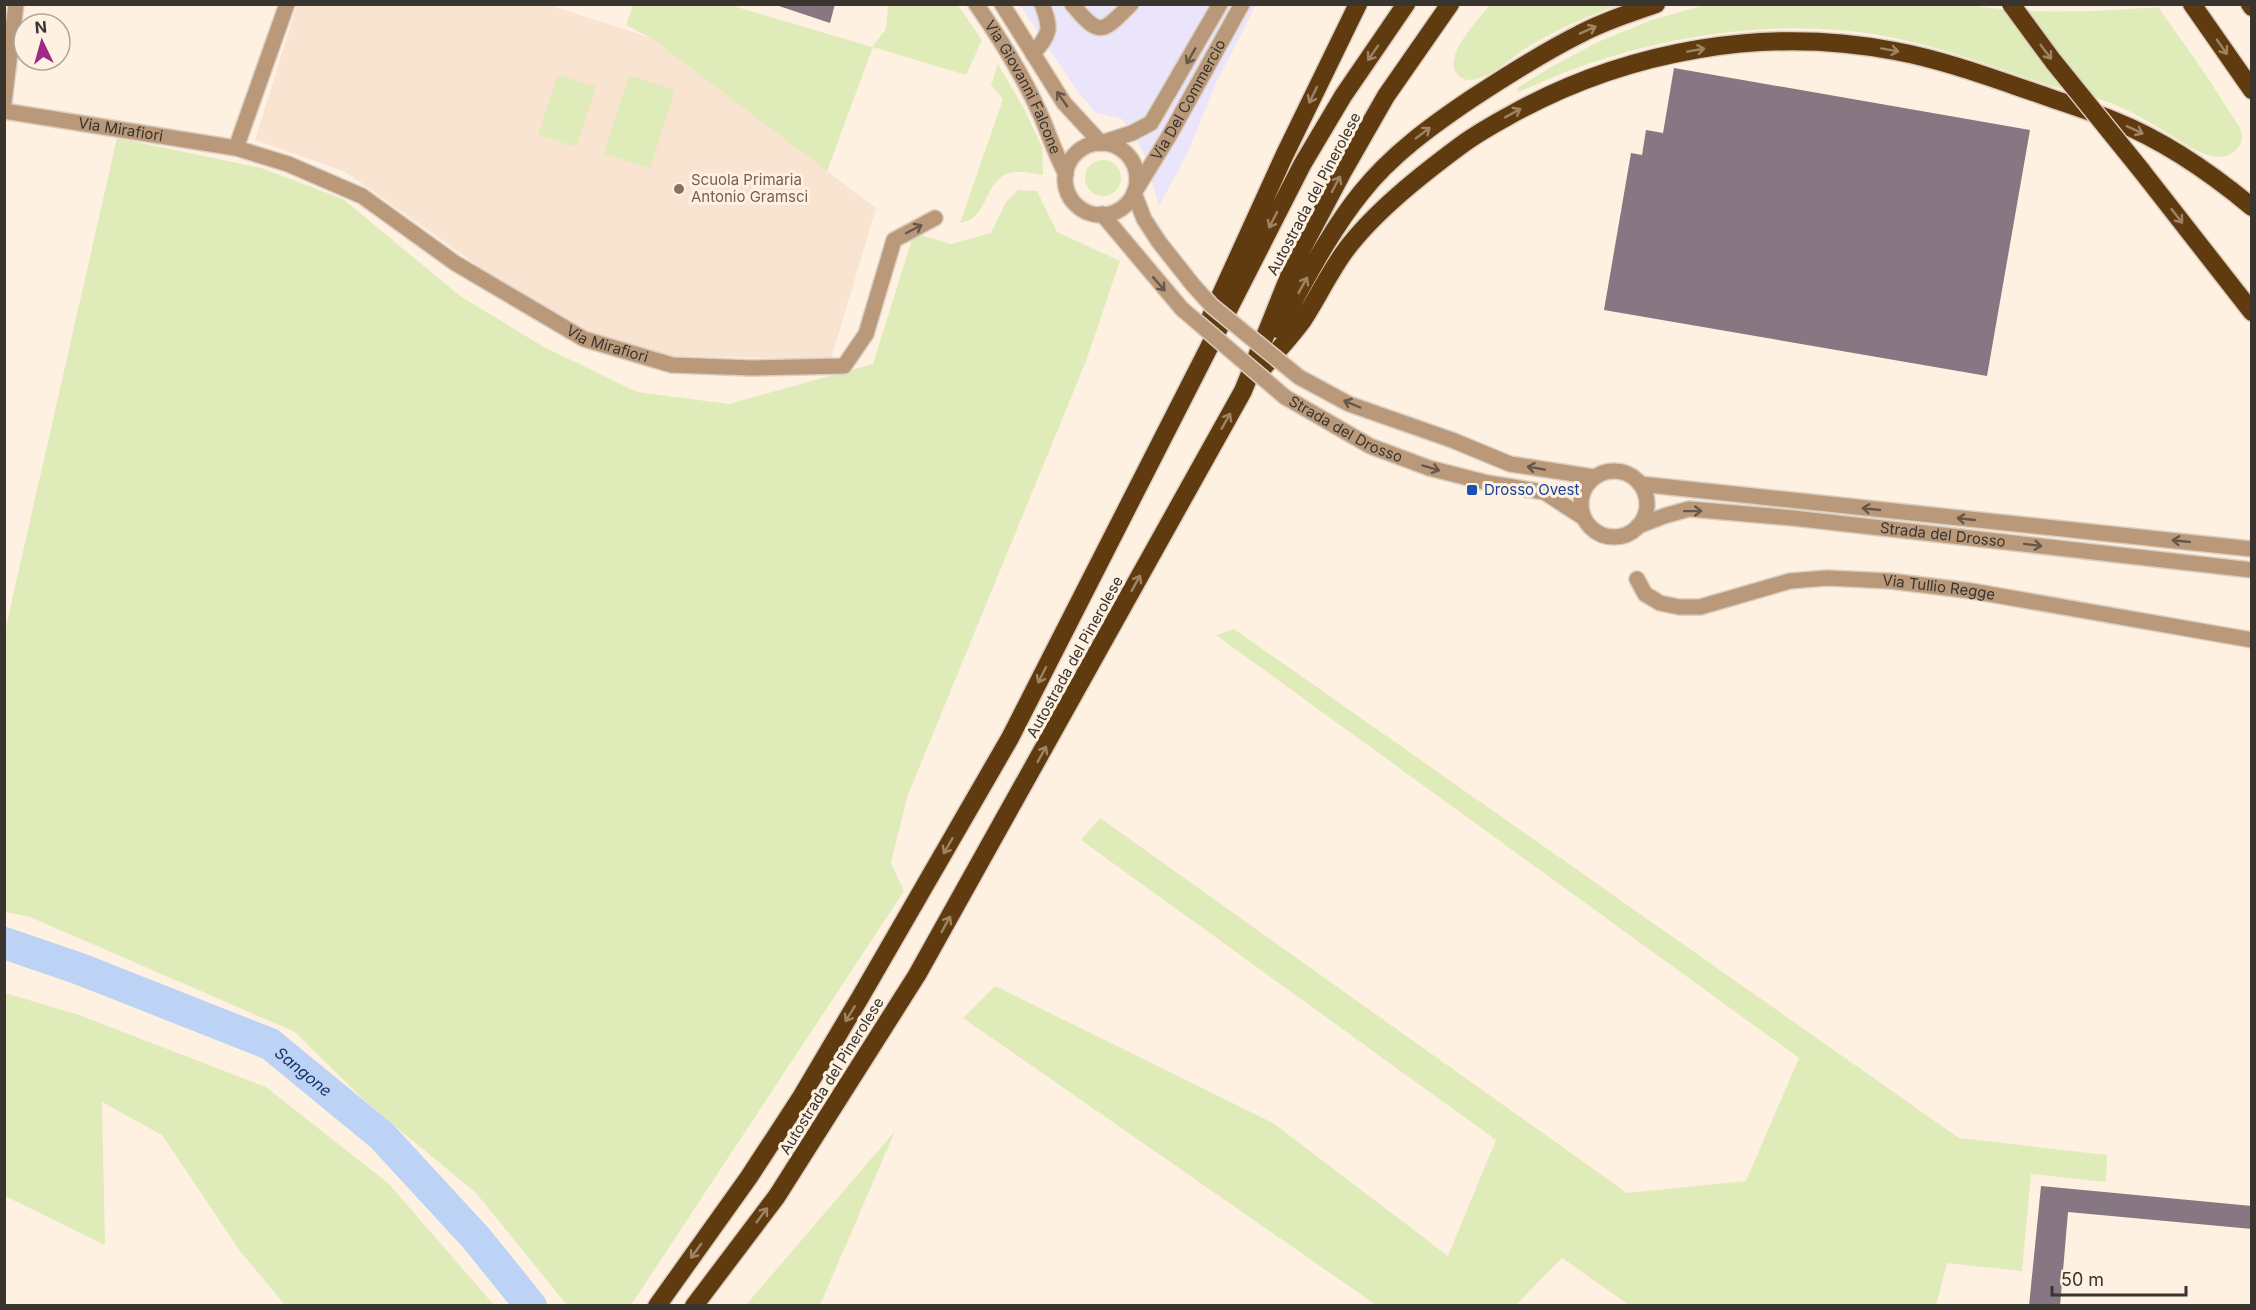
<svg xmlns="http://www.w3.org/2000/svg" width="2256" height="1310" font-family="Inter,sans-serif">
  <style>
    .commercial { fill: #ebe5fb }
    .built { fill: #f8e4d0 }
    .green { fill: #dfebb9 }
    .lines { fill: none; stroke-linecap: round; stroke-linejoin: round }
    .river { stroke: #bdd3f6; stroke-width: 32 }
    .building { fill: #867783 }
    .minor-casing { stroke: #dbcfc1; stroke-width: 18 }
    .highway-casing { stroke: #dbcfc1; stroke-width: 21 }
    .minor { stroke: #b9997a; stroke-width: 15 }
    .highway { stroke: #603b0f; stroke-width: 18 }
    .minor-bridge-casing { stroke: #dbcfc1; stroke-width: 18; stroke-linecap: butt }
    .highway-bridge-casing { stroke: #dbcfc1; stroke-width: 21; stroke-linecap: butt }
    .minor-bridge { stroke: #b9997a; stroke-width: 15 }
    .highway-bridge { stroke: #603b0f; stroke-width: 18 }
    .oneway { stroke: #9f8463 }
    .oneway2 { stroke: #665749 }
    .education-dot { fill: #8d6e63; stroke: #fef1e1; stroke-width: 2 }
    .transit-dot { fill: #1a4fb4; stroke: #fef1e1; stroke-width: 2 }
    .labels { text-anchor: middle; stroke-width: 6; stroke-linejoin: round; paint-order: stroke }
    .street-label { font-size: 15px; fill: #39342e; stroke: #fef1e1 }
    .education-label { font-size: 15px; fill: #785e54; stroke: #fef1e1; text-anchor: start }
    .transit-label { font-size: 15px; fill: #164399; stroke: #fef1e1; text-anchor: start }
    .water-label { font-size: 16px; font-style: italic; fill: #133367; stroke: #fef1e1 }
  </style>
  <rect width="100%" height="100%" fill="#fef1e1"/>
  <path class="commercial" d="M 1020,5 L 1256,5 L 1216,83 L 1189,150 L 1159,206 L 1144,153 L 1122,119 L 1096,113 L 1076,89 Z"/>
  <path class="built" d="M 297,5 L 549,5 L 651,38 L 876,208 L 831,359 L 665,356 L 585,332 L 481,268 L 346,172 L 255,140 Z"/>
  <path class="green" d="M 957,4 L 982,40 L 966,75 L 873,47 L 827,171 L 651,38 L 626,25 L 633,5 L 730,5 L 872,47 L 886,29 L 888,5 Z
    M 1963,4 C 2028,15 2092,12 2158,7 L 2206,75 L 2240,128 C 2242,137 2243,142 2237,149 C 2218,171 2182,141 2164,131 C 2146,120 2127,109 2108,102 C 2083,93 2058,89 2033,80 C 1991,66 1948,50 1904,40 C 1799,16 1683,31 1582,66 C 1561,73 1540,83 1519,92 L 1517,88 L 1553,66 L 1598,42 L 1652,20 L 1705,5 Z
    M 1490,5 L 1490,4 L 1618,5 C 1586,17 1555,30 1526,48 C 1511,57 1496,74 1479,78 C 1472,81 1463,81 1458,75 C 1441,57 1479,19 1490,5 Z
    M 998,64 L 1023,107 L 1042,147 L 1043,175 C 1032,173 1015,169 1004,175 C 984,187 986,220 960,223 L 1003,99 L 991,85 Z
    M 558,75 L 596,87 L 576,147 L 538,135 Z
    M 629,75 L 675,90 L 650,168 L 604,154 Z
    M 117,138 L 261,168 L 343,199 L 460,296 L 544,347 L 637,392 L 729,404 L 873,364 L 914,233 L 951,244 L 991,233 L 1006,202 L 1018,190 L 1037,191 L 1057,232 L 1120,261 L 1086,361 L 907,797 L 891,863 L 904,891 L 631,1305 L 567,1305 L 476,1193 L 366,1102 L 295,1032 L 30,917 L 5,912 L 5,631 Z
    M1085 178a18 18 0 1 1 36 0a18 18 0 1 1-36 0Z
    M 1234,629 L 1959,1138 L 2107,1155 L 2106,1182 L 2031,1174 L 2022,1271 L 1947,1263 L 1936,1305 L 1629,1305 L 1562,1258 L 1516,1305 L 1376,1305 L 963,1018 L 995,986 L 1273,1123 L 1448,1256 L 1496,1140 L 1081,840 L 1100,818 L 1627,1193 L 1746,1181 L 1799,1058 L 1216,635 Z
    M 5,993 L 79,1015 L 266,1087 L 389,1184 L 494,1305 L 285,1305 L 240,1251 L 162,1135 L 102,1102 L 105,1245 L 5,1196 Z
    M 895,1131 L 820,1305 L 746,1305 Z"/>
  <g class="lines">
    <path class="river" id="s1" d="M 4,943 L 80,969 L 270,1044 L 382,1136 L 476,1238 L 531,1306"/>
  </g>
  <path class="building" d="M 773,4 L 835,4 L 830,23 Z
    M 1674,68 L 2030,130 L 1987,376 L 1604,310 L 1631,153 L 1642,155 L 1646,130 L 1663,133 Z
    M 2041,1186 L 2252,1206 L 2252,1229 L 2068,1212 L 2060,1306 L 2029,1306 Z"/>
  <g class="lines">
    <defs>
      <g id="minor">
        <path id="s2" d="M 976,4 C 999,37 1026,81 1042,118 C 1050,137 1056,156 1066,174"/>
        <path d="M 1002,4 L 1064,103 L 1101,143"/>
        <path d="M 1072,4 C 1100,38 1102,33 1131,4"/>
        <path d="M 1033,54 C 1050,33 1052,31 1042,4"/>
        <path d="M 4,102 L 16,4"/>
        <path id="s3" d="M 4,111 L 236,148 L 288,164 L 362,196 L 455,263 L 584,339 L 672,365 L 752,368 L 844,366 L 866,334 L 894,240 L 935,218"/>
        <path d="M 1101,143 L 1132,133 L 1151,123 L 1220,4"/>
        <circle cx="1101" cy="179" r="36"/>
        <path d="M 236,148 L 287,4"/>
        <path id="s4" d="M 1137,188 L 1169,136 L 1242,4"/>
        <path d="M 1134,193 L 1144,219 L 1159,242 L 1193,285"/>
        <path d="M 1102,214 L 1182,309"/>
        <path d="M 1299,377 L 1349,404 L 1452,440 L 1510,464 L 1594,477"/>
        <path id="s5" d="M 1285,397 L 1370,446 L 1429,468 L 1488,483 L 1544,492 L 1584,518"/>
        <circle cx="1614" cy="504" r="33"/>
        <path d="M 1640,484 L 2252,549"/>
        <path id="s6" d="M 1638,526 L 1664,516 L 1689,509 L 1793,518 L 2252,570"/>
        <path id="s7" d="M 1637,579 L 1645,594 L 1660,603 L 1679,607 L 1700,607 L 1790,581 L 1827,578 L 1890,581 L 1972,591 L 2252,640"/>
      </g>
      <path id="highway" d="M 2192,4 L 2252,90
        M 2250,4 L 2252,7
        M 2141,170 L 2252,312
        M 1208,323 L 1285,154 L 1358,4
        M 1278,329 C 1304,283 1328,234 1361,193 C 1391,155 1431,126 1471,99 C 1506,76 1542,53 1580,34 C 1604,21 1630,13 1656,4
        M 1262,369 C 1275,353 1291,337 1303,320 C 1318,297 1329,273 1345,251 C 1374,212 1421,175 1460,146 C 1477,133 1496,123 1514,113 C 1629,50 1766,26 1895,51 C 1944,60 1992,78 2039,94 C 2064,103 2090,111 2115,121 C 2165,141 2211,173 2252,207
        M 657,1306 L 749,1177 L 800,1099 L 861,996 L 1010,738 L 1302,165 L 1343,96 L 1406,4
        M 694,1306 L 777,1196 L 917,975 L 1243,391 L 1294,264 L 1342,173 L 1386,96 L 1450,4"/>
    </defs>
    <use href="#minor" class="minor-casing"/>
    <use href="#highway" class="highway-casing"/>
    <use href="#minor" class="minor"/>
    <use href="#highway" class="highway"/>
    <defs>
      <path id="minor-bridge" d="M 1193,285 L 1212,306 L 1299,377
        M 1182,309 L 1285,397"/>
      <path id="highway-bridge" d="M 2011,4 L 2053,61 L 2141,170"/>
    </defs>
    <use href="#minor-bridge" class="minor-bridge-casing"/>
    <use href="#highway-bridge" class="highway-bridge-casing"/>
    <use href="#minor-bridge" class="minor-bridge"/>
    <use href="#highway-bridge" class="highway-bridge"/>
  </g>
  <defs><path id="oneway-shaft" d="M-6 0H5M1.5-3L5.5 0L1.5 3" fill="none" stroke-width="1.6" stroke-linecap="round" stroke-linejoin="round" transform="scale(1.5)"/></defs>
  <g class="oneway">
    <use href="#oneway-shaft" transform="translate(1588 30) rotate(-24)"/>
    <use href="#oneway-shaft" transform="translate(2222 47) rotate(55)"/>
    <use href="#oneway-shaft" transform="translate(1696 50) rotate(-10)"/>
    <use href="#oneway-shaft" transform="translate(1890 50) rotate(10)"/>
    <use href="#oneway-shaft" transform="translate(2046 52) rotate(53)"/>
    <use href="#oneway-shaft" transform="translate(1373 53) rotate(125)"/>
    <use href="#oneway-shaft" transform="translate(1313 95) rotate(116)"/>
    <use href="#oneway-shaft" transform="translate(1513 113) rotate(-29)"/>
    <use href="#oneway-shaft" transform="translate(2135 130) rotate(25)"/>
    <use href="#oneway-shaft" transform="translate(1423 133) rotate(-37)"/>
    <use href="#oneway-shaft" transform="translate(1336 184) rotate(-62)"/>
    <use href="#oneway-shaft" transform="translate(2177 216) rotate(52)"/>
    <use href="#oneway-shaft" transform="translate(1273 220) rotate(117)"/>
    <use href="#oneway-shaft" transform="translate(1303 285) rotate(-61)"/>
    <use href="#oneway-shaft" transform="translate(1226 421) rotate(-60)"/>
    <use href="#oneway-shaft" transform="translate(1136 583) rotate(-61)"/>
    <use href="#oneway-shaft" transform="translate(1042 675) rotate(117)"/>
    <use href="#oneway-shaft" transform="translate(1042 754) rotate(-61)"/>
    <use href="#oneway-shaft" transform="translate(948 846) rotate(120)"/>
    <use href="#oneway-shaft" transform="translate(946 924) rotate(-61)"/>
    <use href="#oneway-shaft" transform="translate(850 1014) rotate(121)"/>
    <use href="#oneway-shaft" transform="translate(762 1215) rotate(-53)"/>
    <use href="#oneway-shaft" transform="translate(696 1251) rotate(126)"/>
  </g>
  <g class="oneway2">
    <use href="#oneway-shaft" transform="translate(1191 56) rotate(120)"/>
    <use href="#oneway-shaft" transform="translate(1062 99) rotate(-125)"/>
    <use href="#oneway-shaft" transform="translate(914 229) rotate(-28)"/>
    <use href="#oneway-shaft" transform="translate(1159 284) rotate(49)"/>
    <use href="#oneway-shaft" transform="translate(1352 404) rotate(-157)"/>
    <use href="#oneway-shaft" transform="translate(1431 468) rotate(17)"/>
    <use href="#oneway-shaft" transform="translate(1536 468) rotate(-170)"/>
    <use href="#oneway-shaft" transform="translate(1871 509) rotate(-174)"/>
    <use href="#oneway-shaft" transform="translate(1693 511) rotate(-1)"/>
    <use href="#oneway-shaft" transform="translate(1966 519) rotate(-174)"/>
    <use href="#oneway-shaft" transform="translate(2181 541) rotate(-174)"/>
    <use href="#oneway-shaft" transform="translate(2033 545) rotate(7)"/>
  </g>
  <circle class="education-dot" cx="679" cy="189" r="6"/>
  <rect class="transit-dot" x="1466" y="484" width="12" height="12" rx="3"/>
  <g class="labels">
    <g class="street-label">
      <text dy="5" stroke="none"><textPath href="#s2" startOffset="96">Via Giovanni Falcone</textPath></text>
      <text dy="5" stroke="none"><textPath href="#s4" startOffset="102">Via Del Commercio</textPath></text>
      <text dy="5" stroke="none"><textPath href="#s3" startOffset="118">Via Mirafiori</textPath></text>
      <text transform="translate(1314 194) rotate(-62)" y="5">Autostrada del Pinerolese</text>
      <text dy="5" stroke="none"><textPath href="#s3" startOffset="658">Via Mirafiori</textPath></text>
      <text dy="5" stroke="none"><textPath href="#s5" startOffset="69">Strada del Drosso</textPath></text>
      <text dy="5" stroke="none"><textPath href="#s6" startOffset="309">Strada del Drosso</textPath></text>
      <text dy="5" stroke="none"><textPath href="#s7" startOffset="318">Via Tullio Regge</textPath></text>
      <text transform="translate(1075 657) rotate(-61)" y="5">Autostrada del Pinerolese</text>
      <text transform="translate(832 1076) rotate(-58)" y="5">Autostrada del Pinerolese</text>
    </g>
    <g class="education-label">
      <text x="691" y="185">Scuola Primaria<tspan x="691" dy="17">Antonio Gramsci</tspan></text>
    </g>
    <g class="transit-label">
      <text x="1484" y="495">Drosso Ovest</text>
    </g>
    <g class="water-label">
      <text dy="6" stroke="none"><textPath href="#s1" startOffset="328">Sangone</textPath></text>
    </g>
  </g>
  <rect width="2256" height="1310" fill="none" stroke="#39342e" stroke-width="12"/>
  <g transform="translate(42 42) rotate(355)"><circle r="28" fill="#fef1e1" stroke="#afa599" stroke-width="1.5"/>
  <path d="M0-4.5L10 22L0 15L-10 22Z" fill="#9c2a86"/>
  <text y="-9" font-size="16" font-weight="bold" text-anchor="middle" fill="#39342e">N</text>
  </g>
  <path d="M2052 1286v9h134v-9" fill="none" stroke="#39342e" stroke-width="3"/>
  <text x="2061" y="1286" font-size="18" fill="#39342e" stroke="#fef1e1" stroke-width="4.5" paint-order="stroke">50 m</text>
</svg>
